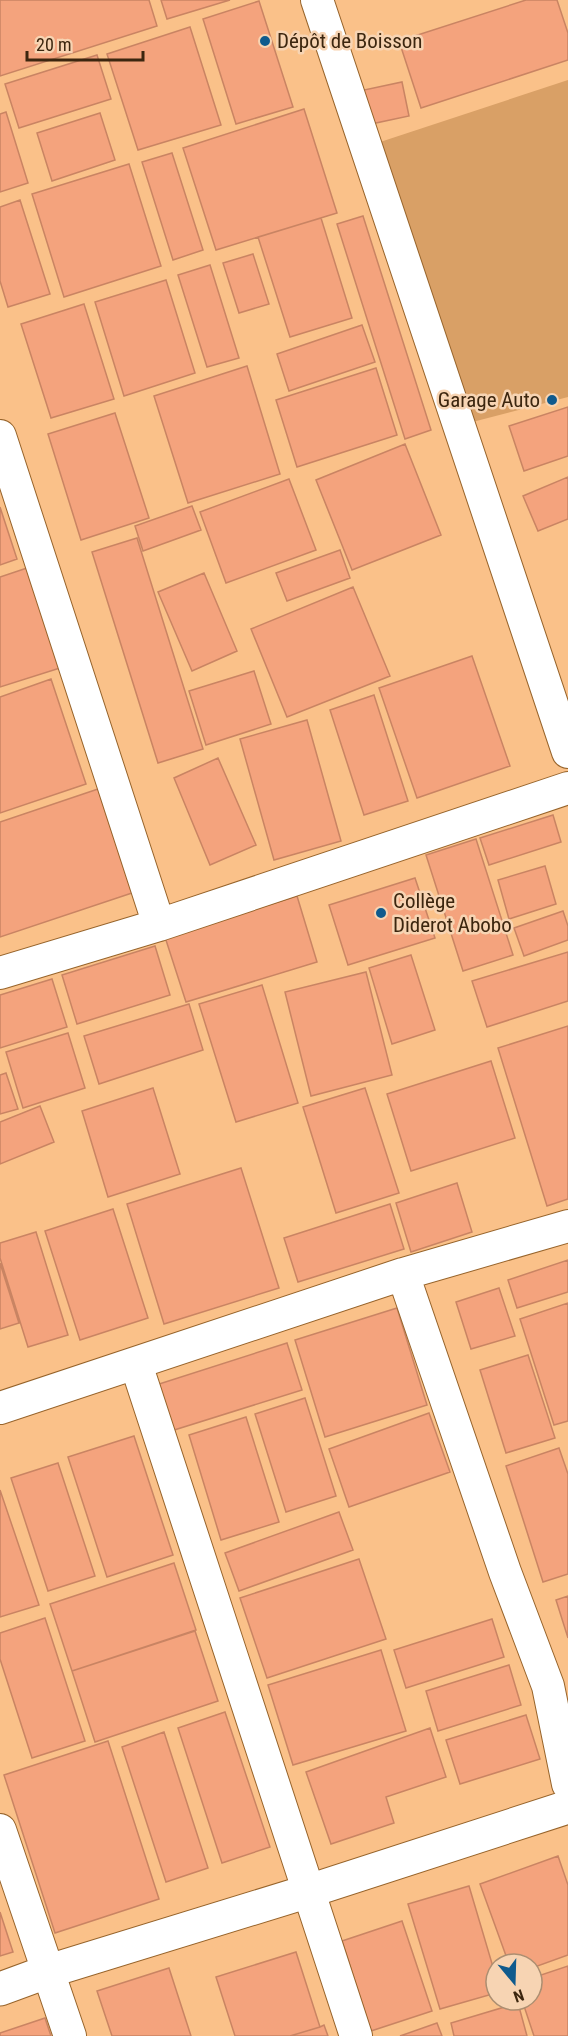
<svg xmlns="http://www.w3.org/2000/svg" width="568" height="2036" font-family="'Roboto Condensed',sans-serif">
  <style>
    .green { fill: #d9a066 }
    .building { fill: #f4a37d; stroke: #c98463; stroke-width: 1.5 }
    .lines { fill: none; stroke-linecap: round; stroke-linejoin: round }
    .minor-casing { stroke: #97642b; stroke-width: 34 }
    .tertiary-casing { stroke: #97642b; stroke-width: 35 }
    .minor { stroke: #fff; stroke-width: 32 }
    .tertiary { stroke: #fff; stroke-width: 33 }
    .poi-dot { fill: #0f5a8d; stroke: #f7d4b3; stroke-width: 2 }
    .labels { text-anchor: middle; stroke-width: 5; stroke-linejoin: round; paint-order: stroke }
    .poi-label { font-size: 21px; fill: #3c260f; stroke: #f7d4b3; text-anchor: start }
  </style>
  <rect width="100%" height="100%" fill="#fac189"/>
  <path class="green" d="M 568,80 L 568,397 L 461,425 L 365,147 Z"/>
  <path class="building" d="M 0,0 L 149,0 L 157,26 L 0,76 Z
    M 161,0 L 230,0 L 167,19 Z
    M 526,0 L 557,0 L 568,33 L 568,60 L 421,108 L 399,41 Z
    M 259,1 L 293,107 L 236,124 L 203,19 Z
    M 190,27 L 221,125 L 138,150 L 107,54 Z
    M 97,55 L 111,99 L 19,128 L 5,84 Z
    M 402,82 L 409,116 L 371,124 L 364,90 Z
    M 304,109 L 337,213 L 216,250 L 183,148 Z
    M 6,112 L 28,183 L 0,192 L 0,114 Z
    M 100,113 L 115,160 L 52,181 L 37,133 Z
    M 172,153 L 203,250 L 173,260 L 142,162 Z
    M 129,164 L 161,266 L 64,297 L 32,194 Z
    M 20,200 L 50,294 L 8,307 L 0,281 L 0,207 Z
    M 363,216 L 431,430 L 405,439 L 337,224 Z
    M 321,218 L 352,318 L 290,337 L 258,237 Z
    M 253,254 L 269,304 L 239,313 L 223,263 Z
    M 210,265 L 239,358 L 207,367 L 178,275 Z
    M 166,280 L 195,373 L 124,396 L 95,302 Z
    M 84,304 L 114,399 L 51,418 L 21,324 Z
    M 362,325 L 375,362 L 289,391 L 277,354 Z
    M 247,366 L 280,474 L 188,503 L 154,396 Z
    M 376,368 L 397,435 L 297,467 L 276,400 Z
    M 568,407 L 568,456 L 524,471 L 509,426 Z
    M 115,413 L 149,518 L 81,540 L 48,434 Z
    M 405,444 L 441,535 L 352,570 L 316,480 Z
    M 568,477 L 568,519 L 538,531 L 523,496 Z
    M 289,479 L 316,550 L 226,583 L 200,512 Z
    M 192,506 L 201,530 L 143,551 L 135,526 Z
    M 0,507 L 17,559 L 0,565 Z
    M 137,538 L 203,749 L 158,763 L 92,552 Z
    M 340,550 L 350,578 L 287,601 L 276,573 Z
    M 27,568 L 60,668 L 0,687 L 0,577 Z
    M 204,573 L 237,651 L 192,671 L 158,592 Z
    M 353,587 L 390,676 L 287,717 L 251,629 Z
    M 472,656 L 510,766 L 417,798 L 379,688 Z
    M 254,671 L 271,724 L 206,745 L 189,691 Z
    M 51,679 L 86,784 L 0,813 L 0,697 Z
    M 374,695 L 408,801 L 364,815 L 330,710 Z
    M 307,720 L 341,841 L 274,860 L 240,739 Z
    M 218,758 L 256,845 L 210,865 L 174,778 Z
    M 98,789 L 132,893 L 0,937 L 0,822 Z
    M 553,815 L 561,842 L 489,865 L 480,838 Z
    M 476,839 L 513,955 L 463,971 L 426,855 Z
    M 545,866 L 556,904 L 509,919 L 498,880 Z
    M 415,878 L 435,938 L 348,965 L 329,905 Z
    M 297,896 L 317,962 L 186,1002 L 165,937 Z
    M 563,911 L 568,926 L 568,940 L 524,956 L 514,928 Z
    M 155,946 L 170,995 L 77,1024 L 62,975 Z
    M 568,952 L 568,1001 L 487,1027 L 472,981 Z
    M 411,955 L 435,1030 L 392,1044 L 369,968 Z
    M 366,972 L 392,1075 L 311,1096 L 285,992 Z
    M 52,979 L 67,1027 L 0,1048 L 0,995 Z
    M 262,985 L 298,1103 L 236,1122 L 199,1004 Z
    M 189,1004 L 203,1050 L 99,1084 L 84,1036 Z
    M 568,1026 L 568,1199 L 547,1206 L 498,1048 Z
    M 68,1033 L 85,1088 L 23,1108 L 6,1052 Z
    M 491,1061 L 515,1138 L 411,1171 L 387,1094 Z
    M 6,1073 L 18,1109 L 0,1114 L 0,1075 Z
    M 153,1088 L 180,1174 L 108,1197 L 82,1111 Z
    M 365,1088 L 399,1193 L 336,1213 L 303,1107 Z
    M 40,1106 L 54,1142 L 0,1164 L 0,1122 Z
    M 241,1168 L 279,1288 L 164,1324 L 127,1204 Z
    M 457,1183 L 472,1232 L 411,1252 L 396,1203 Z
    M 390,1204 L 404,1249 L 298,1282 L 284,1238 Z
    M 113,1209 L 148,1318 L 80,1340 L 45,1231 Z
    M 36,1232 L 68,1335 L 28,1347 L 0,1258 L 0,1243 Z
    M 568,1260 L 568,1292 L 517,1308 L 508,1280 Z
    M 0,1263 L 19,1323 L 0,1329 Z
    M 499,1288 L 515,1336 L 471,1349 L 456,1302 Z
    M 568,1303 L 568,1421 L 554,1425 L 520,1319 Z
    M 397,1308 L 427,1405 L 325,1437 L 295,1340 Z
    M 287,1343 L 302,1390 L 171,1431 L 156,1385 Z
    M 528,1355 L 555,1438 L 506,1453 L 480,1370 Z
    M 305,1398 L 336,1496 L 286,1512 L 255,1414 Z
    M 429,1413 L 450,1472 L 349,1507 L 329,1449 Z
    M 246,1417 L 279,1522 L 221,1540 L 189,1435 Z
    M 134,1436 L 173,1555 L 107,1577 L 68,1457 Z
    M 559,1448 L 568,1474 L 568,1574 L 543,1582 L 506,1466 Z
    M 58,1463 L 95,1576 L 48,1591 L 11,1478 Z
    M 0,1490 L 39,1605 L 0,1617 Z
    M 339,1512 L 353,1550 L 239,1591 L 225,1553 Z
    M 359,1559 L 386,1639 L 267,1678 L 240,1598 Z
    M 174,1563 L 196,1630 L 72,1671 L 50,1604 Z
    M 568,1596 L 568,1638 L 556,1600 Z
    M 45,1618 L 85,1741 L 32,1758 L 0,1659 L 0,1633 Z
    M 492,1619 L 504,1657 L 406,1688 L 394,1650 Z
    M 195,1631 L 218,1701 L 95,1742 L 72,1671 Z
    M 381,1650 L 406,1731 L 293,1765 L 268,1685 Z
    M 509,1665 L 521,1705 L 438,1731 L 426,1691 Z
    M 225,1712 L 270,1847 L 222,1863 L 178,1728 Z
    M 526,1715 L 540,1759 L 460,1784 L 446,1740 Z
    M 430,1728 L 446,1777 L 386,1797 L 394,1823 L 331,1844 L 306,1772 Z
    M 164,1732 L 208,1868 L 166,1882 L 122,1747 Z
    M 108,1741 L 159,1899 L 55,1933 L 4,1775 Z
    M 558,1856 L 568,1885 L 568,1955 L 532,1968 L 532,1964 L 509,1964 L 480,1884 Z
    M 469,1886 L 496,1977 L 496,1993 L 440,2009 L 408,1904 Z
    M 0,1912 L 13,1952 L 0,1956 Z
    M 402,1921 L 432,2011 L 371,2031 L 342,1941 Z
    M 296,1952 L 320,2027 L 290,2036 L 235,2036 L 216,1977 Z
    M 568,1966 L 568,2036 L 534,2036 L 522,2000 L 532,2000 L 532,1978 Z
    M 169,1968 L 191,2036 L 112,2036 L 97,1991 Z
    M 518,2003 L 527,2036 L 454,2036 L 451,2023 Z
    M 45,2018 L 51,2036 L 0,2036 L 0,2033 Z
    M 437,2023 L 442,2036 L 400,2036 Z
    M 324,2025 L 328,2036 L 290,2036 L 320,2027 Z"/>
  <g class="lines">
    <defs>
      <path id="minor" d="M 317,0 L 568,752
        M 0,436 L 159,925
        M 0,973 L 159,925 L 568,788
        M 403,1274 L 505,1572 L 548,1686 L 568,1784
        M 136,1364 L 356,2036
        M 0,1408 L 403,1274 L 568,1226
        M 0,1830 L 70,2036"/>
      <path id="tertiary" d="M 0,1989 L 49,1971 L 309,1891 L 568,1807"/>
    </defs>
    <use href="#minor" class="minor-casing"/>
    <use href="#tertiary" class="tertiary-casing"/>
    <use href="#minor" class="minor"/>
    <use href="#tertiary" class="tertiary"/>
  </g>
  <g class="poi-dot">
    <circle cx="265" cy="41" r="6"/>
    <circle cx="552" cy="400" r="6"/>
    <circle cx="381" cy="913" r="6"/>
  </g>
  <g class="labels">
    <g class="poi-label">
      <text x="277" y="48">Dépôt de Boisson</text>
      <text x="540" y="407" text-anchor="end">Garage Auto</text>
      <text x="393" y="908">Collège<tspan x="393" dy="24">Diderot Abobo</tspan></text>
    </g>
  </g>
  <g transform="translate(514 1982) rotate(161)"><circle r="28" fill="#f7d4b3" stroke="#ac8e71" stroke-width="1.5"/>
  <path d="M0-4.5L10 22L0 15L-10 22Z" fill="#0f5a8d"/>
  <text y="-9" font-size="16" font-weight="bold" text-anchor="middle" fill="#3c260f">N</text>
  </g>
  <path d="M27 51v9h116v-9" fill="none" stroke="#3c260f" stroke-width="3"/>
  <text x="36" y="51" font-size="18" fill="#3c260f" stroke="#f7d4b3" stroke-width="4.5" paint-order="stroke">20 m</text>
</svg>
